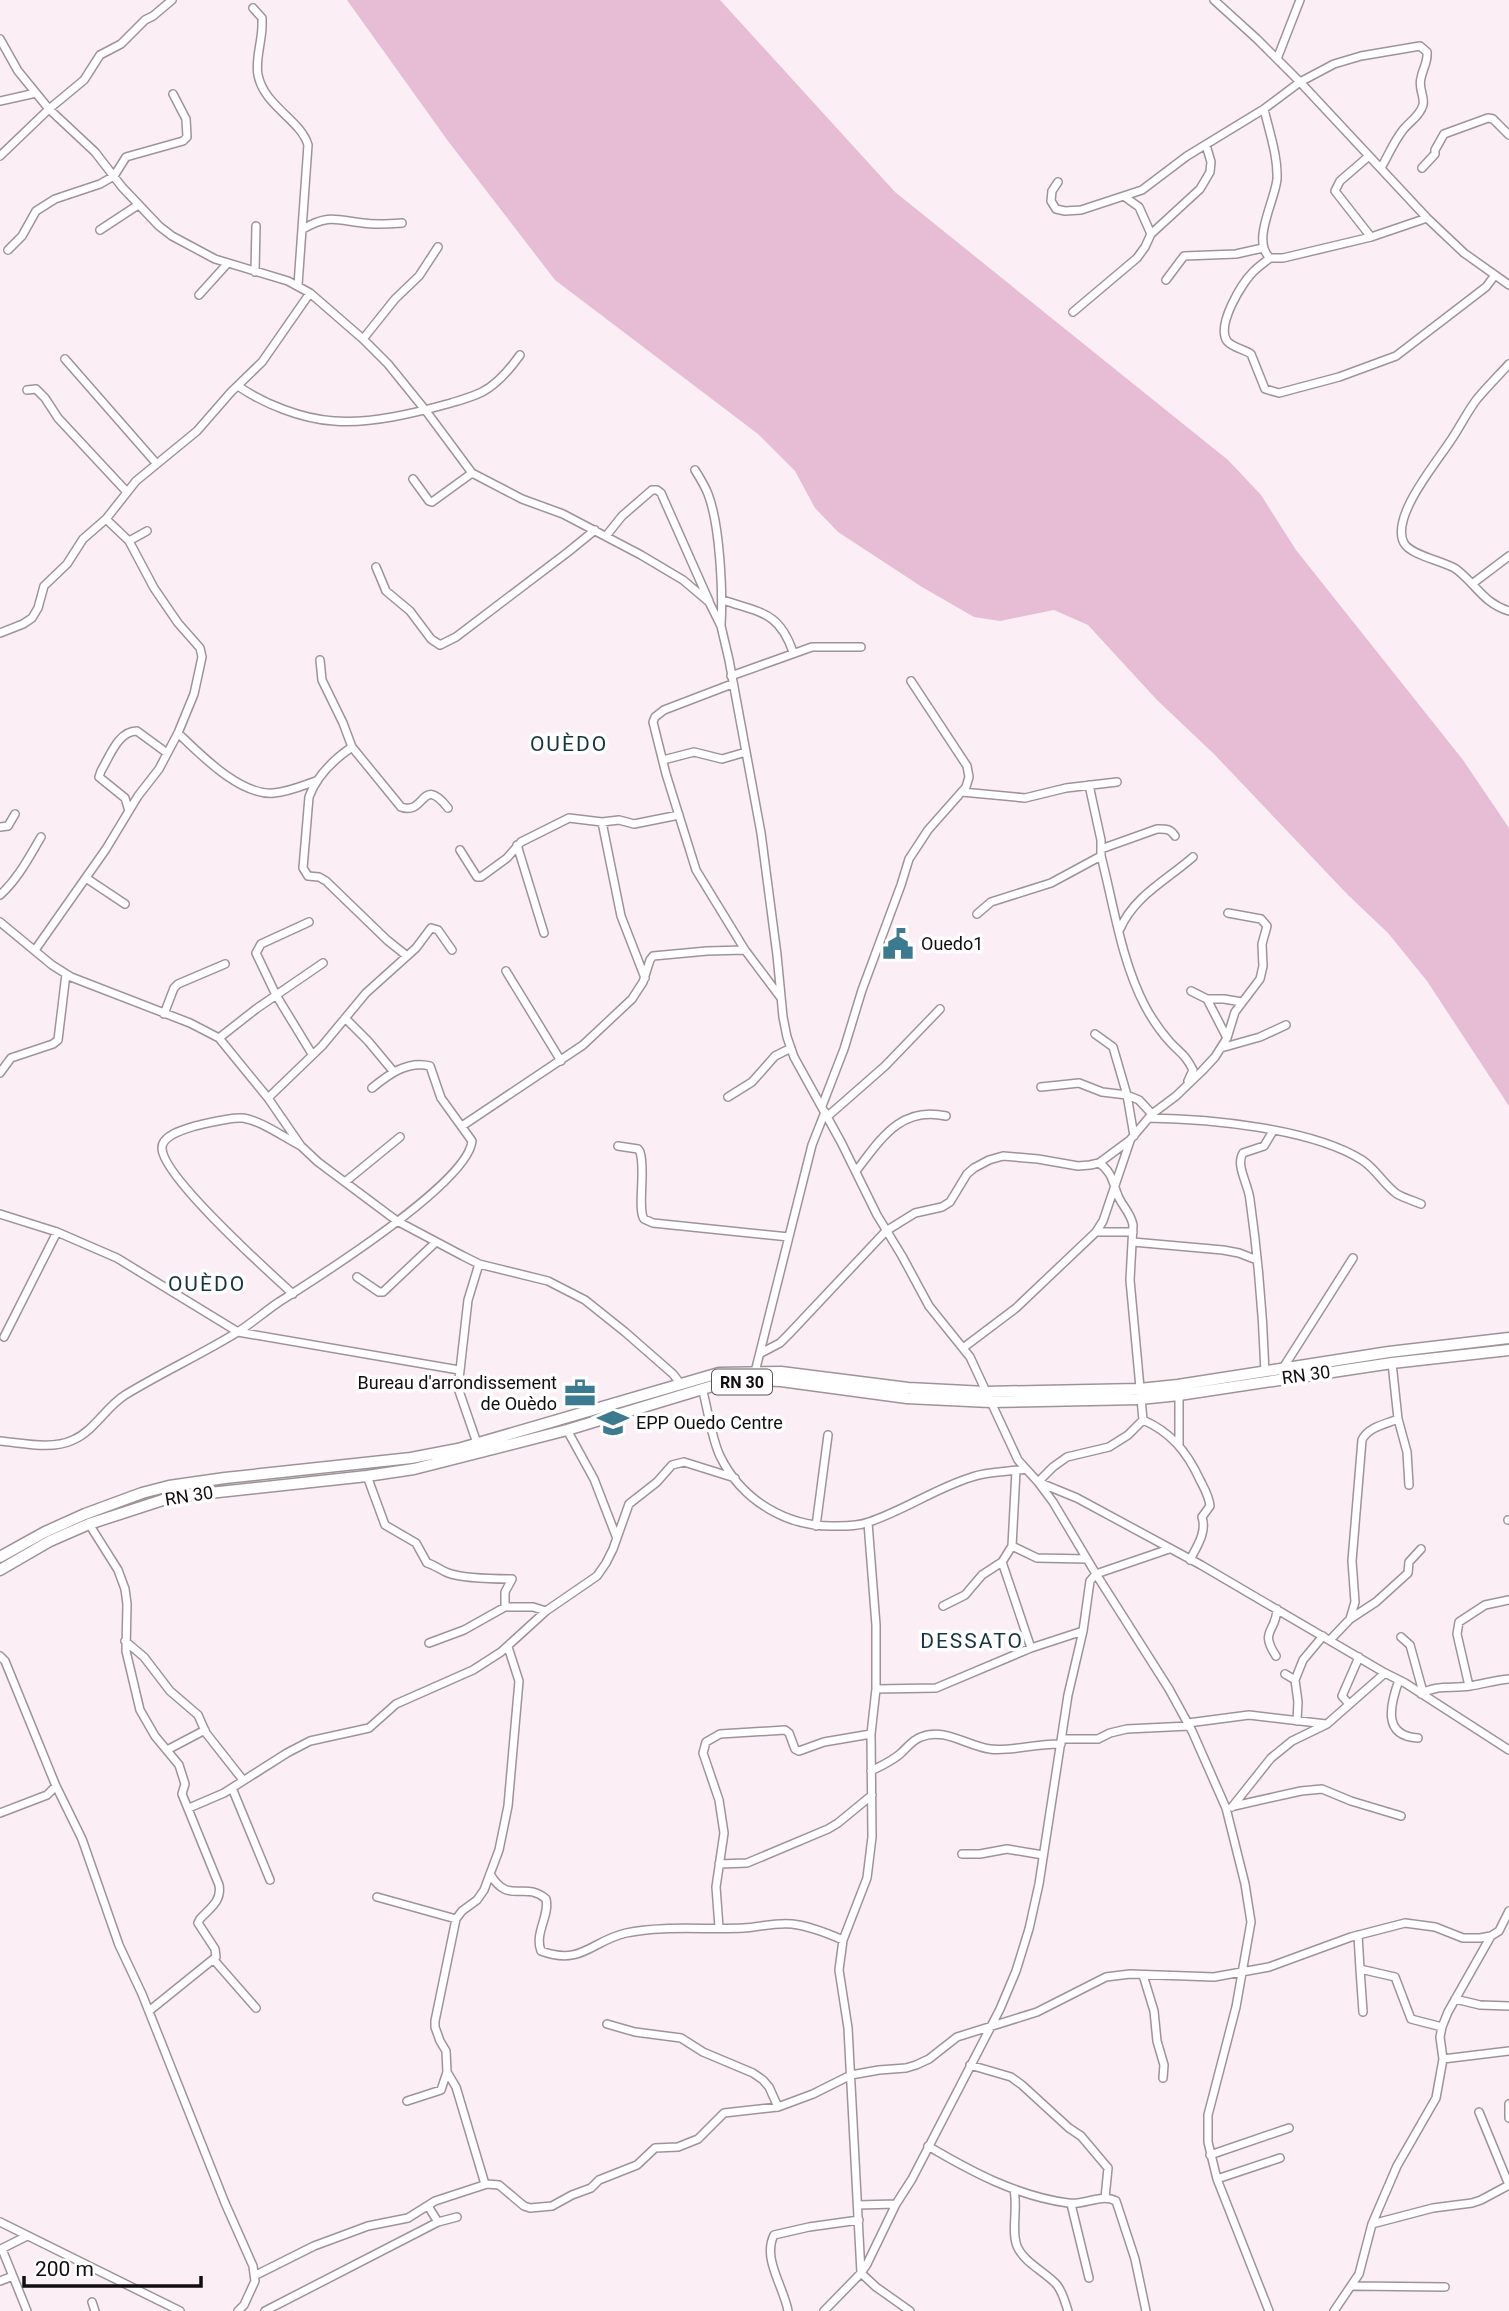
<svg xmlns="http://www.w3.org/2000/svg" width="1509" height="2311" font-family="Roboto,sans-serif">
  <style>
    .green { fill: #e6bdd5 }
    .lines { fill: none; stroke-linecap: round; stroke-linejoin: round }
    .street-casing { stroke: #9f939a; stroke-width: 10 }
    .primary-casing { stroke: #9f939a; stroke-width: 13 }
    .street { stroke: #fff; stroke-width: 7 }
    .primary { stroke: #fff; stroke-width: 10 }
    .labels { text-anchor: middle; stroke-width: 7; stroke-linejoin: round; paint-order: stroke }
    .shield { fill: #fff; stroke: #595658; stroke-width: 2 }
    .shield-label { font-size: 16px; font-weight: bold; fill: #120e10 }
    .poi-label { font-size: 18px; fill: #120e10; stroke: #fff; text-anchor: start }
    .street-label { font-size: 18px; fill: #120e10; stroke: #fff }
    .quarter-label { font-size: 21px; letter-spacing: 2px; fill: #17353f; stroke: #fff }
  </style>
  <rect width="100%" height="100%" fill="#fbeef5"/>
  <path class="green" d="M 347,0 L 720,0 L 895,192 L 1228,460 L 1261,495 L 1296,550 L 1463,760 L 1509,828 L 1509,1106 L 1427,981 L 1388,933 L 1348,895 L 1214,754 L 1157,700 L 1088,625 L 1054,610 L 1000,621 L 974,617 L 922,587 L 838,532 L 815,508 L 795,471 L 758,434 L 555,280 L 448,141 Z"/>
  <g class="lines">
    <defs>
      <path id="street" d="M 1214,0 L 1257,39 L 1300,82 L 1427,218 L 1464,253 L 1509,285
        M 253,8 L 262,18 L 262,26 C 262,41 255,60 258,75 C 264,106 301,120 308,145 L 298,285
        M 0,39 L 18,71 L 49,109 L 95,152 L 122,187 L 159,226 L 172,236 L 215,259 L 288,281 L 310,293 L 363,339 L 388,364 L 426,411 L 472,473 L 522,499 L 563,514 L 641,555 L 683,580 L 709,602 L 721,626 L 729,660 L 761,833 L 777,955 L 783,1017 L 787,1037 L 794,1057 L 841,1142 L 877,1215 L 902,1256 L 929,1306 L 970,1357 L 1018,1460 L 1038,1482 L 1053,1502 L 1096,1574 L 1169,1689 L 1192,1731 L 1226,1808 L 1245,1884 L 1251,1922 L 1236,2007 L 1208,2115 L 1208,2142 L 1217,2179 L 1269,2311
        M 1277,59 L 1300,0
        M 0,101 L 36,93
        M 1264,109 C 1269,131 1278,156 1277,179 C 1275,201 1251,241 1270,258 L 1283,258 L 1371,237 L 1427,218
        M 0,156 L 49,109 L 84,80 L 100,55 L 121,44 L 145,20 L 153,16 L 172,0
        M 1369,156 L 1340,181 L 1335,191 L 1371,237
        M 1422,168 L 1435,154 L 1435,150 L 1444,134 L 1488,118 L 1493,119 L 1509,135
        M 1058,182 L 1052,191 L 1051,201 L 1056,209 L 1065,211 L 1081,210 L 1142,190 L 1187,156 L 1264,109 L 1300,82 L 1334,64 L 1361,56 L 1420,46 L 1427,52 C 1428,62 1423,68 1421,78 C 1418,89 1425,96 1423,105 C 1420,116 1409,122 1403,130 C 1394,141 1388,156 1381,168
        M 1125,197 L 1139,207 L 1151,234
        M 303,229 C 329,214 336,220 363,223 C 376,225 389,224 402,223
        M 100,230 L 138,205
        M 8,250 L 22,236 L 36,211 L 55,199 L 100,184 L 114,176 L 126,157 L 183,141 L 187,137 L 186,119 L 173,94
        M 1270,258 C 1265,262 1258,267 1253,272 C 1242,283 1216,325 1227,341 C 1233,348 1244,349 1251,354 L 1265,389 L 1279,393 L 1339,377 L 1396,356 L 1486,287 L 1495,275
        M 255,272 L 256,226
        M 1166,280 L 1184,256 L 1236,254 L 1263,248
        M 199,295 L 227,264
        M 1073,312 L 1137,258 L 1145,247 L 1151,234 L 1200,189 L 1210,172 L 1211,162 L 1206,145
        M 363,339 L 395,299 L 419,276 L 438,247
        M 65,359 L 156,463
        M 1509,364 C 1498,376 1487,387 1477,399 C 1467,412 1460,427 1451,440 C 1437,462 1390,517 1404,543 C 1410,555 1443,561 1456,569 C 1476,584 1483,603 1509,611
        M 238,386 C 264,404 302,419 334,421 C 371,424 415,413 451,403 C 461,400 472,397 482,392 C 498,384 510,369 520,355
        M 27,390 L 36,389 L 45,398 L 58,418 L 126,491
        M 695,470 C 700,478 705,486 708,494 C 720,525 723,592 721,625
        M 413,479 L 429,501 L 432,502 L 472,473
        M 606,536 L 622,516 L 652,490 L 657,490 L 661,493 L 709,601
        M 129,541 L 147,531
        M 376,567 L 386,591 L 410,611 L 431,639 L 440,645 L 456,637 L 568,552 L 595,530
        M 1472,584 L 1509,556
        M 723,600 C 760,613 779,611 793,652
        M 0,633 L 23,624 L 32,618 L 38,608 L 44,586 L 67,564 L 83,539 L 106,519 L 136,481 L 197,431 L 231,392 L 262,362 L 310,293
        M 320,660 L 322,680 L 343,723 L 352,747 L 401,807 C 426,816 421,774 448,808
        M 731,676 L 812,647 L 861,647
        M 732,684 L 664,710 L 655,717 L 653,722 L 666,774 L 696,870 L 745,950 L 781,998
        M 178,733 C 200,754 240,796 274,793 C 288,792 302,786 316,781
        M 352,747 C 333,760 317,775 309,797 L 303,868 L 308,876 L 319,877 L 326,881 L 387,940 L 407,956
        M 663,760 L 694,752 L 722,759 L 746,752
        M 1089,785 L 1101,840 L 1101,856 C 1114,906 1121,960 1145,1006 C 1152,1019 1160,1031 1170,1042 C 1180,1053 1185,1054 1193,1070 L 1188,1081
        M 962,792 L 1025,798 L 1066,788 L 1117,782
        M 129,811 L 125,798 L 99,777 L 101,771 C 110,756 118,731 137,731 L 167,753
        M 602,822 L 621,916 L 645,978
        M 0,827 L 8,826 L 15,814
        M 517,845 L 544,933
        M 1101,849 L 1157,829 C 1165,829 1170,828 1175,836
        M 460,850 L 477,877 L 481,877 L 507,858 L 521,842 L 569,818 L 602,822 L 619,820 L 634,824 L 679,815
        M 86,878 L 125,904
        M 0,895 C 18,879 29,857 41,837
        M 977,914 L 991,902 L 1051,883 L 1101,856
        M 0,922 L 52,965 L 71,977 L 190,1023 L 219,1038 L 268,1098 L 301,1146 L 318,1162 L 397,1221 L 463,1256 L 479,1264 L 548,1281 L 585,1300 L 625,1332 L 673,1374 L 680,1383
        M 309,922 L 261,944 L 256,953 L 276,995 L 312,1054
        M 1120,929 C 1134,896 1167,880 1193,857
        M 35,950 L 106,849 L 138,796 L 159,769 L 178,733 L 194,694 L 202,657 L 200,648 L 178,623 L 154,588 L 129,541 L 106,519
        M 506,971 L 561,1061
        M 1191,991 L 1207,999 L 1224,999 L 1242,1002
        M 1207,999 L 1227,1038
        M 164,1014 L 174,988 L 178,984 L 225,964
        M 345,1018 L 368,1041 L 393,1071
        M 1095,1034 L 1113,1047 L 1127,1095 L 1134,1136
        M 219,1038 L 256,1009 L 323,963
        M 1221,1048 L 1260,1037 L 1286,1025
        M 0,1073 L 11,1058 L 53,1044 L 58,1040 L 66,974
        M 1041,1087 L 1079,1083 L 1102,1092 L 1127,1095 L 1139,1100 L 1152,1114
        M 728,1097 L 752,1082 L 775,1056 L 791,1048
        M 268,1098 L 322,1046 L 366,993 L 416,948 L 431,928 L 438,930 L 452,950
        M 822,1106 L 844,1049 L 862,990 L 901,885 L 909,859 L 928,830 L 966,787 L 969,777 L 967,766 L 911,681
        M 828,1116 L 885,1066 L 940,1009
        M 1149,1118 C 1209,1119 1311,1128 1362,1160 C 1376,1169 1384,1185 1397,1194 C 1404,1198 1414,1201 1421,1204
        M 462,1126 L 583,1045 L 632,999 L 643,982 L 650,960 L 653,956 L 707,951 L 745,950
        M 618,1146 L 638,1149 L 640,1152 C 646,1170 637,1209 644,1219 L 653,1223 L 789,1237
        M 1099,1163 C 1113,1172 1113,1185 1119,1198 C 1124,1208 1131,1214 1133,1225 L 1130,1280 L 1143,1420
        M 856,1171 C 881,1139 900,1106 946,1116
        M 345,1182 L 400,1137
        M 0,1214 L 57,1232 L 117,1258 L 238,1332 L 459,1370
        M 1096,1232 L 1133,1232
        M 1133,1242 L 1223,1250 L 1239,1253 L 1257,1260
        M 357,1277 L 379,1292 L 383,1292 L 436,1242
        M 293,1294 C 269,1272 162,1176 162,1148 C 162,1135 185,1129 195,1126 C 209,1123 229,1117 243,1118 C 262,1121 283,1137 301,1146
        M 4,1337 L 57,1232
        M 963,1348 L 1016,1308 L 1096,1232 L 1103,1221 L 1130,1141
        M 761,1353 L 780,1343 L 789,1334 L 886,1231 L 915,1213 L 942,1207 L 950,1202 L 967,1174 L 974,1168 L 989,1160 L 1003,1156 L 1038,1159 L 1078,1166 L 1090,1165 L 1099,1163 L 1130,1140 L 1152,1114 L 1176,1096 L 1202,1071 L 1215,1057 L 1227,1038 L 1235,1012 L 1260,979 L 1263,966 L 1262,944 L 1267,926 L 1261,919 L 1228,913
        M 1283,1368 L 1353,1258
        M 755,1372 L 812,1145 L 825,1112
        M 1265,1372 C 1263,1314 1258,1257 1250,1200 C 1249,1185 1235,1166 1243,1153 L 1264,1146 L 1273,1131
        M 702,1388 C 708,1409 711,1437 720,1456 C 742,1501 788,1528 837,1526 C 848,1526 859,1526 869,1522 C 905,1510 936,1488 972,1477 C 989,1471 1008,1472 1026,1469
        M 1179,1395 L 1179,1444
        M 1398,1419 L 1407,1452 L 1409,1485
        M 1143,1420 L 1128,1435 L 1109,1447 L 1067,1457 L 1053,1467 L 1038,1482 L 1077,1498 L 1201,1565 L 1385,1673 L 1405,1683 L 1509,1750
        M 1143,1420 C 1171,1432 1187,1452 1200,1480 C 1204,1488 1209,1496 1210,1506 L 1202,1517 C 1207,1532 1197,1546 1190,1560
        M 567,1430 L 594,1479 L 616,1536
        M 0,1441 C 23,1443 52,1450 73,1440 C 94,1431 106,1407 125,1395 C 161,1373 200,1355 236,1333 C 251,1324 264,1312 279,1302 C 317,1278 468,1183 472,1141 L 441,1098 L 430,1066 C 407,1060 388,1075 372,1088
        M 477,1443 L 458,1388 L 468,1300 L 479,1264
        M 367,1476 L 385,1525 L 416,1543 L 427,1563 C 435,1565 440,1570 448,1573 C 465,1579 494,1579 512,1579 L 505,1592 L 505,1607
        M 1508,1520 L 1509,1520
        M 868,1523 L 876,1625 L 876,1689 L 871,1734 L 872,1837 L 867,1878 L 843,1940 L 839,1970 L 848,2028 L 861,2273 L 876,2287 L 910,2311
        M 89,1524 L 118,1570 L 125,1589 L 127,1604 L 126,1651 L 140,1710 L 155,1736 L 179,1765 L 185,1784 L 182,1794 L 219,1885 C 222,1901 210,1908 200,1919 L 198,1923 L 215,1949 L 216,1957 L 149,2011
        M 816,1526 L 828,1435
        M 1012,1546 L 1037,1558 L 1087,1559
        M 1002,1562 L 1031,1648
        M 943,1606 L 965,1595 L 982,1575 L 1002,1562 L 1012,1546 L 1016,1471
        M 1350,1619 L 1355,1602 L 1352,1561 L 1362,1440 C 1368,1427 1386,1424 1398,1419 L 1392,1363
        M 1401,1637 L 1410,1645 L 1423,1692
        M 1330,1640 L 1350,1619 L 1376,1602 L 1408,1573 L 1409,1562 L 1421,1549
        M 125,1641 L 144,1657 L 170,1691 L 198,1715 L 206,1733 L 243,1780
        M 429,1643 L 464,1630 L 505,1607 L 533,1607 L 546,1611
        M 0,1656 L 5,1661 L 56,1786 L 82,1839 L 119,1945 L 142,1994 L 225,2203 L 253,2266 L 255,2281 L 244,2305 L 238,2311
        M 1276,1656 C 1259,1630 1276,1633 1277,1609
        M 1285,1674 L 1295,1680
        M 1399,1680 C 1390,1705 1382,1736 1418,1738
        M 1469,1686 L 1457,1634 L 1459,1622 L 1485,1605 L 1509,1600
        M 876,1689 L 936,1688 L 1031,1648 L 1083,1631
        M 1421,1694 C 1437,1684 1452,1689 1470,1686 C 1483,1684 1496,1680 1509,1679
        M 1349,1704 L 1342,1696 L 1359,1657
        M 1297,1721 L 1298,1702 L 1295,1680 L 1303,1660 L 1323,1636
        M 1188,1723 L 1249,1715 L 1326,1724
        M 1062,1739 L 1098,1739 L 1110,1733 L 1127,1729 L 1189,1726
        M 167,1750 L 205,1730
        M 871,1771 C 881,1766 892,1761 900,1754 C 907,1748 912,1740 921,1737 C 944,1727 967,1746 990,1749 C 1009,1752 1038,1743 1061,1744
        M 232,1788 L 270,1880
        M 1234,1806 L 1301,1791 L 1322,1789 L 1351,1801 L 1401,1816
        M 1232,1807 L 1271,1758 L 1292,1741 L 1327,1724 L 1385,1673
        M 189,1808 L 224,1793 L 287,1753 L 310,1741 L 369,1728 L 396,1704 L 473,1670 L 501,1652 L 546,1611 L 597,1576 L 606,1563 L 613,1549 L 629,1504 L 657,1482 L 672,1465 L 684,1462 L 735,1478
        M 0,1813 L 47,1795 L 56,1786
        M 962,1854 L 980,1854 L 1007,1849 L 1043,1855
        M 719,1864 L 747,1863 L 828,1829 L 838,1823 L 872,1795
        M 490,1874 C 509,1906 524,1880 546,1899 C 550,1916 534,1933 541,1951 C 582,1966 591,1941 626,1933 C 664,1925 706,1930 744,1928 C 760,1927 776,1922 792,1924 C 810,1926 827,1933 843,1940
        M 377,1897 L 456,1919
        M 719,1927 L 716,1887 L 724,1833 L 719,1800 L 703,1753 L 706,1742 L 720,1734 L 785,1730 L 789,1733 L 795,1749 L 799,1751 L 824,1742 L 871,1734
        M 1358,1935 L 1360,1969 L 1395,1977 L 1411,2019 L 1442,2027
        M 214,1960 L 256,2008
        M 1360,1969 L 1363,2012
        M 1143,1975 L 1154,2011 L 1157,2041 L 1164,2065 L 1163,2078
        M 1455,1999 L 1480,2005 L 1509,2006
        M 607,2024 L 635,2032 L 681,2038 L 703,2052 L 753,2073 L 763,2080 L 769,2087 L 778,2107
        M 1443,2059 L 1509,2051
        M 970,2065 L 1011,2077 L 1022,2085 L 1069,2128 L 1081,2136 L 1108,2168 L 1105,2198
        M 407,2101 L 441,2090 L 447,2072
        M 1509,2104 L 1509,2118
        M 1479,2112 L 1509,2185
        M 928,2146 C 972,2172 1017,2196 1068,2203 C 1084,2206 1100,2193 1116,2201 L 1135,2259 L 1146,2311
        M 1210,2155 L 1289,2128
        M 1217,2179 L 1280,2158
        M 485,2184 L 456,2087 L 447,2072 L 446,2051 L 440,2041 L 435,2027 L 435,2021 L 456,1919 L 462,1911 L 477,1900 L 484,1890 L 499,1850 L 508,1806 L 519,1681 L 508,1647
        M 1014,2190 C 1018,2208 1011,2231 1017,2246 C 1024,2263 1046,2272 1057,2285 C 1063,2293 1065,2302 1068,2311
        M 1071,2204 L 1089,2278
        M 858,2205 L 896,2204
        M 428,2206 L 438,2222 L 457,2217
        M 0,2222 L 180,2311
        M 1372,2224 L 1433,2208 L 1472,2203 L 1481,2200 L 1509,2185
        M 1,2249 L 27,2236
        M 2,2249 L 27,2311
        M 256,2275 L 314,2246 L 368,2226 L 408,2218 L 435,2201 L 487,2184 L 499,2185 L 524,2206 L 530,2208 L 552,2206 L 572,2195 L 591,2188 L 599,2180 L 637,2165 L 655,2148 L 678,2147 L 698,2139 L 724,2113 L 778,2107 L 813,2094 L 851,2075 L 879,2070 L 906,2068 L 916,2065 L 929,2059 L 957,2037 L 1037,2012 L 1106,1977 L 1130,1974 L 1214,1977 L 1269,1967 L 1351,1937 L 1405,1923 L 1435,1927 L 1463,1938 L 1480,1938 L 1491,1936 L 1499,1931 L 1509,1911
        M 0,2281 L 13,2276
        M 1353,2286 L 1445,2287
        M 92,2302 L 95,2311
        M 265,2311 L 438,2222
        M 788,2311 C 784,2287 762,2259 774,2235 L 809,2227 L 859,2220
        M 824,2311 L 861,2273 L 867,2264 L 896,2204 L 912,2179 L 1000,2009 L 1016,1971 L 1029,1929 L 1039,1884 L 1068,1695 L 1083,1631 L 1090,1581 L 1096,1574 L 1169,1549
        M 1334,2311 L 1359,2274 L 1372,2224 L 1397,2166 L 1436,2098 L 1443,2059 L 1440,2037 L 1442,2027 L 1448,2012 L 1491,1936"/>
      <path id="primary" d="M 0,1557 L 45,1532 L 85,1514 L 142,1493 L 169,1486 L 225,1478 L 411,1458 L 458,1449 L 719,1373 L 781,1372 L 908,1388 L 986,1392 L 1139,1389 L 1178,1385 L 1389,1352 L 1509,1338
        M 0,1570 L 50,1541 L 89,1524 L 172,1497 L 367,1476 L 414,1469 L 567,1430 L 719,1384 L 754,1380 L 781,1381 L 907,1398 L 990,1402 L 1140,1399 L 1179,1395 L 1392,1363 L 1509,1350"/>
    </defs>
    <use href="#street" class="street-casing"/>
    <use href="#primary" class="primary-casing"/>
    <use href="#street" class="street"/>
    <use href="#primary" class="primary"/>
  </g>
  <defs>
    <symbol id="civic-bare" viewBox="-9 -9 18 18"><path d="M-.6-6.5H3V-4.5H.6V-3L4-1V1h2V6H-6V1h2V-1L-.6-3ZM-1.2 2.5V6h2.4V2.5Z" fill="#3b7a8f" stroke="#fff" stroke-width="2.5" paint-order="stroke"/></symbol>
    <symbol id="office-bare" viewBox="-9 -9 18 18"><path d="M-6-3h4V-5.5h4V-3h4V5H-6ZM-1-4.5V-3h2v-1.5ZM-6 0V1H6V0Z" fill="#3b7a8f" stroke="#fff" stroke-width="2.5" paint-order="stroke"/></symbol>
    <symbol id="school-bare" viewBox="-9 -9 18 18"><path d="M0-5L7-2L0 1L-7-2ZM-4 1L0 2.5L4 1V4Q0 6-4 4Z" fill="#3b7a8f" stroke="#fff" stroke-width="2.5" paint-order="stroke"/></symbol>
  </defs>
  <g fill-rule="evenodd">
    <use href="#civic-bare" x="876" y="922" width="44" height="44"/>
    <use href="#office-bare" x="558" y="1371" width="44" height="44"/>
    <use href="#school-bare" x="591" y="1401" width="44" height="44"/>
  </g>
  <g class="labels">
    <rect class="shield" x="712" y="1369.5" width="60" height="25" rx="5"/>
    <g class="shield-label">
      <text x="742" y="1388">RN 30</text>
    </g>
    <g class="poi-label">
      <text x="921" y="950">Ouedo1</text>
      <text x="557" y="1389" text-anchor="end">Bureau d'arrondissement<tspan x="557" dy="21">de Ouèdo</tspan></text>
      <text x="636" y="1429">EPP Ouedo Centre</text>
    </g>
    <g class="street-label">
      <text transform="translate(1306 1375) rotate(-8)" y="6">RN 30</text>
      <text transform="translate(189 1496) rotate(-9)" y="6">RN 30</text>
    </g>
    <g class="quarter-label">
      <text x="569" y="751">OUÈDO</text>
      <text x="207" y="1291">OUÈDO</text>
      <text x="972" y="1648">DESSATO</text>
    </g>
  </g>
  <path d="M24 2276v10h177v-10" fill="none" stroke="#120e10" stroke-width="3.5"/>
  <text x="35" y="2276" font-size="21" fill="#120e10" stroke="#ffffff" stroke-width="5" paint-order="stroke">200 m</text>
</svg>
